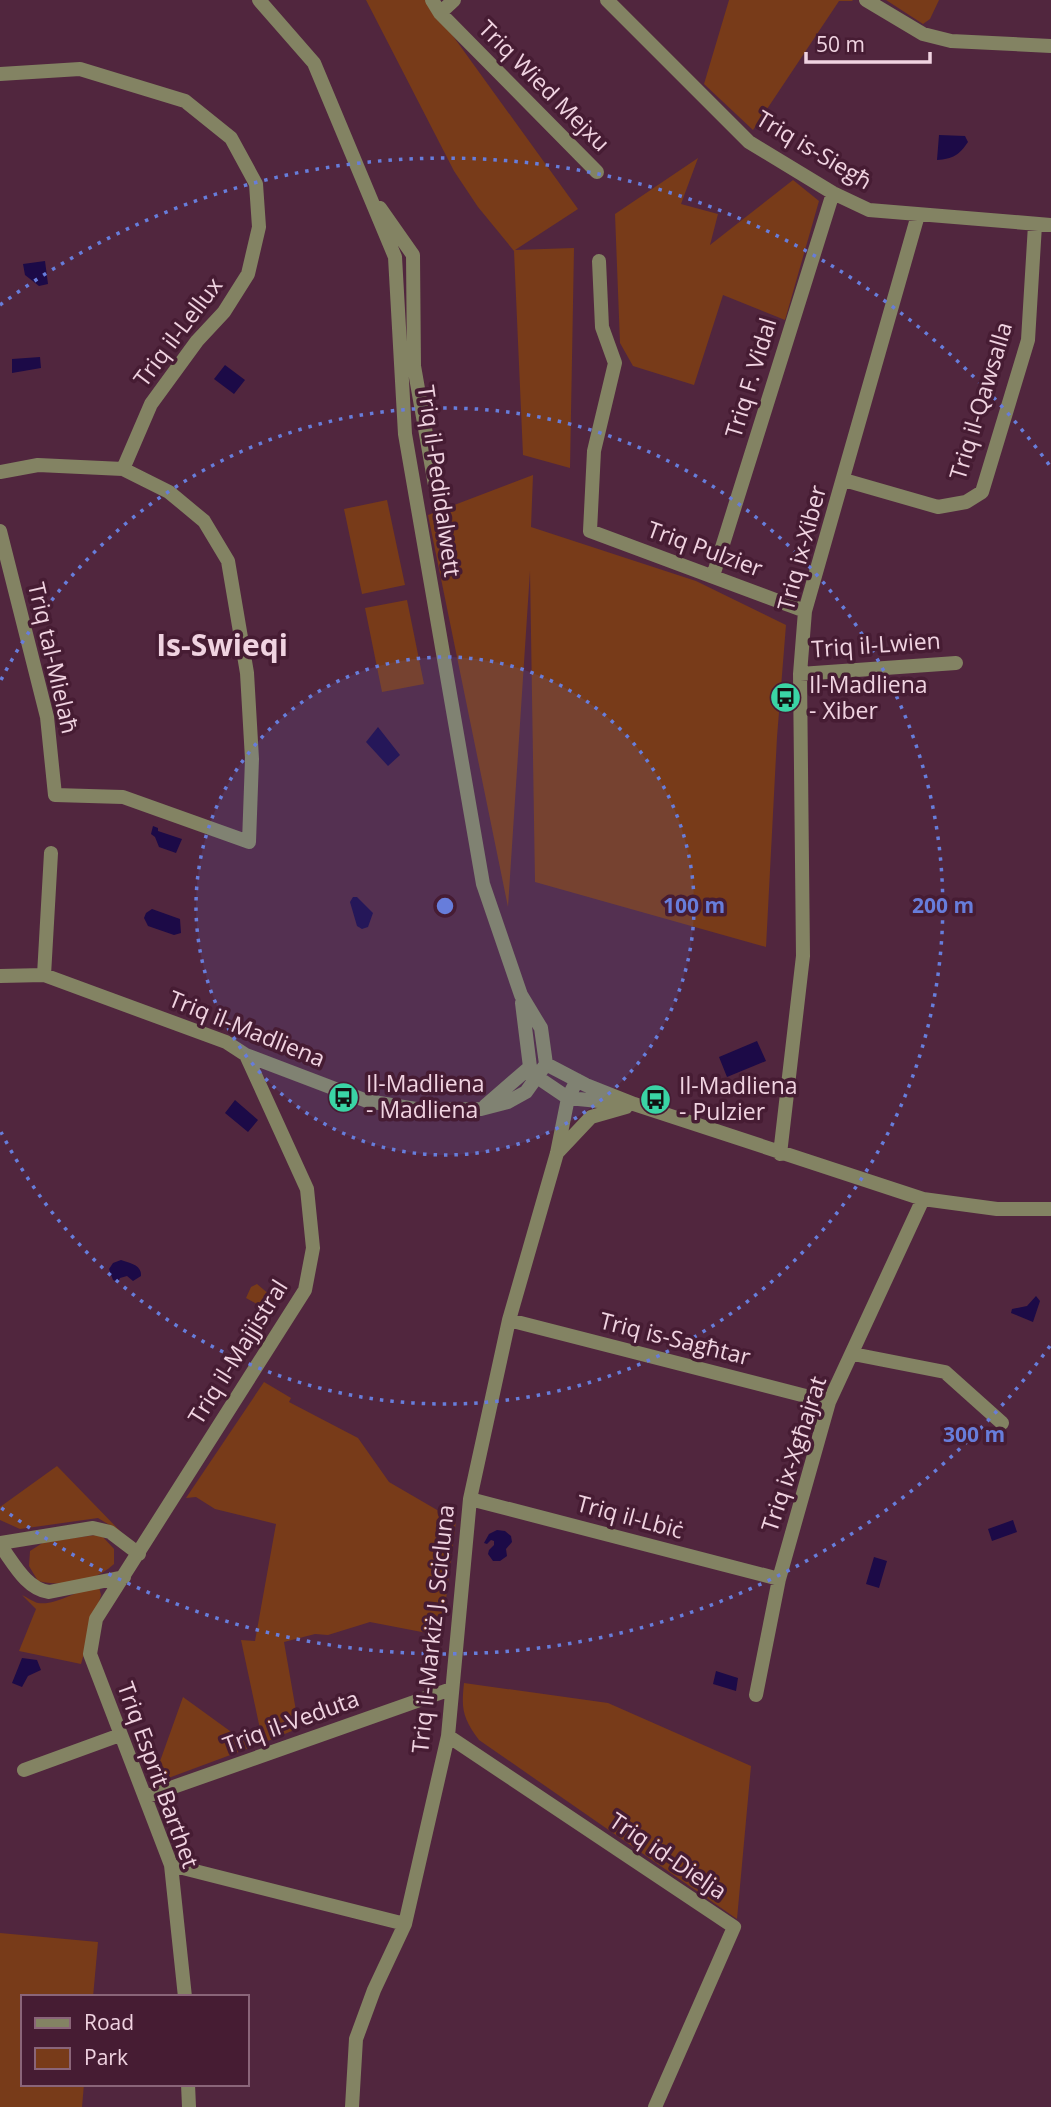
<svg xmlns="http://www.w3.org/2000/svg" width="1051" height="2107" font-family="'Open Sans',sans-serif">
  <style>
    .green { fill: #783b19 }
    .water { fill: #1c0a47 }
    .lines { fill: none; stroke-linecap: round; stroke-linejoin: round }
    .street { stroke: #838363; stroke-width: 14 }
    .ring { fill: none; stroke: #677ddb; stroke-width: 3.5; stroke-dasharray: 3.5 7 }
    .labels { text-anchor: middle; stroke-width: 7; stroke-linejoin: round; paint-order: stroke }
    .street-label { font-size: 23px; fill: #f0d3e1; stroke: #461c33 }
    .poi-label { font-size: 23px; fill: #f0d3e1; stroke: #461c33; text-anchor: start }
    .district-label { font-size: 30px; font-weight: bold; fill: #f0d3e1; stroke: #461c33 }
    .centre { fill: #677ddb; stroke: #461c33; stroke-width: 3.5 }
    .ring-label { font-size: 21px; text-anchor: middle; font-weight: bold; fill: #677ddb; stroke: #461c33; stroke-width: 7; stroke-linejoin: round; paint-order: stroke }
  </style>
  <rect width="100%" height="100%" fill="#51263e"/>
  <path class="green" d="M 366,0 L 427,0 L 578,209 L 515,250 L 574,248 L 570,468 L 523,455 L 514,251 L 478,207 L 454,171 Z
    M 729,0 L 852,0 L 853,1 L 839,1 L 753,130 L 704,84 Z
    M 886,0 L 939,0 L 930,19 L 923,24 Z
    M 698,158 L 681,204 L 718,214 L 710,245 L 793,180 L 819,201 L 785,320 L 723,295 L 694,385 L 633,366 L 620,343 L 615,214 Z
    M 533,475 L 531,527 L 696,581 L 786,625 L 777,737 L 766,947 L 535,882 L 530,571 L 508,907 L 428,515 Z
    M 387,500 L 405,585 L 362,594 L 344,509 Z
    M 407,600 L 424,684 L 382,692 L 365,608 Z
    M 257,1284 L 277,1301 L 271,1312 L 246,1298 L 251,1287 Z
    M 264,1382 L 291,1398 L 289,1402 L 358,1438 L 389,1482 L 456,1521 L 442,1630 L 427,1633 L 370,1622 L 328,1635 L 315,1634 L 284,1642 L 299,1728 L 263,1743 L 241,1640 L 255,1641 L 276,1524 L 215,1509 L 196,1497 L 186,1498 Z
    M 57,1466 L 121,1532 L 98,1518 L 20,1529 L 0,1520 L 0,1507 Z
    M 96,1535 L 103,1537 L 114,1549 L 114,1564 C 96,1582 61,1587 38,1581 L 29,1566 L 30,1551 L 44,1542 Z
    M 99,1587 L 101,1595 L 81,1664 L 19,1651 L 36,1609 L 22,1595 C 27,1597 33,1602 38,1603 C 56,1606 80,1588 99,1587 Z
    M 464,1683 L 608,1703 L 751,1766 L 737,1919 L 479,1740 C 463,1718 461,1710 464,1683 Z
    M 183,1697 L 252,1747 L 163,1780 L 154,1778 Z
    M 0,1933 L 98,1942 L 93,1997 L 23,1997 L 23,2084 L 84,2084 L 82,2107 L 0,2107 Z"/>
  <path class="water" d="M 939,135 L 965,136 L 968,142 C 959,155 953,159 937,160 Z
    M 45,261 L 48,284 L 39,286 L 25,275 L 23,264 Z
    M 40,357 L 41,368 L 12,373 L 12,359 Z
    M 225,365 L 245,380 L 234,394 L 214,379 Z
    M 378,727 L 400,755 L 388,766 L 366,742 Z
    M 153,826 L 158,828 L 158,831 L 182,839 L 176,853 L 159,847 L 155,837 L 151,834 Z
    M 353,897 L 357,897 L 373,913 L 368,927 L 362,929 L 357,926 L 350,902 Z
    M 152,909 L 180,919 L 181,933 L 174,935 L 148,926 L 144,918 L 146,913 Z
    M 757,1041 L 766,1061 L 727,1077 L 719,1057 Z
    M 235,1100 L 258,1120 L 248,1132 L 225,1113 Z
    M 121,1260 C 130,1263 142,1265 141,1276 L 133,1281 L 127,1276 L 120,1278 L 118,1282 L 113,1280 L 109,1269 L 113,1263 Z
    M 1036,1296 L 1040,1301 L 1033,1322 L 1011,1313 L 1012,1309 L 1027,1306 Z
    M 1013,1520 L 1017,1532 L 992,1541 L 988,1529 Z
    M 497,1530 L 505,1531 L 511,1536 L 512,1542 L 506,1549 L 507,1556 L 500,1561 L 493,1561 L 488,1554 L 489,1550 L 494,1545 L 494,1541 L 491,1540 L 487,1544 L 484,1543 L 489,1534 Z
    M 874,1557 L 887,1561 L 879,1588 L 866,1584 Z
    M 22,1658 L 37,1660 L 41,1670 L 28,1676 L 22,1687 L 12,1683 Z
    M 716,1671 L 738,1678 L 736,1691 L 713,1684 Z"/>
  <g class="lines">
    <path class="street" d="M 259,0 L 314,63 L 395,257 L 405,434 L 483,884 L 521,995 L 541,1028 L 546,1064
      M 432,0 L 440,13 L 597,172
      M 607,0 L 749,142 L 833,193 L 869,210 L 1051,225
      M 866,0 L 923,34 L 951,41 L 1051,46
      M 440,13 L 454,0
      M 0,74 L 80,69 L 185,101 L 231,138 L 256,184 L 259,227 L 248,274 L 224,312 L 197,341 L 151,404 L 123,469
      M 380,208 L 413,255 L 414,366 L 435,485
      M 599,261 L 602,327 L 615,363 L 594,451 L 590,531 L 805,611
      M 0,472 L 38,465 L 123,469 L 169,492 L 204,521 L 228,561 L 247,673 L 252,759 L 249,842 L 123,797 L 55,795 L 47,717 L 0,531
      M 844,480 L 938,507 L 966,502 L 982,492 L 1028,340 L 1035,225
      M 713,576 L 833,193
      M 800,674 L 956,663
      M 44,975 L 51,853
      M 0,976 L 44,975 L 226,1042 L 246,1055 L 367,1101 L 422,1110 L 481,1109 L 508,1102 L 526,1092 L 546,1064
      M 522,1003 L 530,1067 L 537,1077 L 568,1098 L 619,1103
      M 546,1064 L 586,1085 L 634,1104 L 923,1199 L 997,1209 L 1051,1209
      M 485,1106 L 530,1067
      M 558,1152 L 591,1117 L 626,1107
      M 780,1154 L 803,956 L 800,674 L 805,611 L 918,215
      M 509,1320 L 829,1402
      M 853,1354 L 945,1372 L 1002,1423
      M 470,1499 L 779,1579
      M 0,1543 L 93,1528 L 110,1532 L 139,1554
      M 0,1545 C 13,1562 26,1589 49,1592 L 124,1577
      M 756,1695 L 779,1579 L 829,1402 L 923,1199
      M 448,1736 L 734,1927 L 655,2107
      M 24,1770 L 120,1735
      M 145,1797 L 451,1689
      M 171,1865 L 405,1924
      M 185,1997 L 171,1865 L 90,1654 L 96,1619 L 305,1290 L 313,1248 L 307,1189 L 246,1055
      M 188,2084 L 189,2107
      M 352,2107 L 356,2039 L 374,1990 L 405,1924 L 448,1736 L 470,1499 L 509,1320 L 557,1153 L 568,1098 L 577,1080"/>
  </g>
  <circle cx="445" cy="906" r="249" fill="#677ddb" fill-opacity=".12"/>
  <g class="ring">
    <circle cx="445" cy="906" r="249"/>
    <path d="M1 680A498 498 0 1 1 1 1132"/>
    <path d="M1050 1346A748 748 0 0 1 0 1507M0 305A748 748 0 0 1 1050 466"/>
  </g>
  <defs>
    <symbol id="bus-disc" viewBox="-11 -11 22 22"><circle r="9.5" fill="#3ad4a5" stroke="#461c33"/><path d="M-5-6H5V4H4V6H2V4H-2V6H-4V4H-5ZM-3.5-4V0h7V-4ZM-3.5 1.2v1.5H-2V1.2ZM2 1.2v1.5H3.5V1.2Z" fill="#111"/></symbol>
  </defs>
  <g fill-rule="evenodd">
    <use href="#bus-disc" x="768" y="680" width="35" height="35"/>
    <use href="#bus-disc" x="326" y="1080" width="35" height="35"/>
    <use href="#bus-disc" x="638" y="1082" width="35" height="35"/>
  </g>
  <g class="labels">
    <g class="street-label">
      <text transform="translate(544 86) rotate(45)" y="8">Triq Wied Mejxu</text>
      <text transform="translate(814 150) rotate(31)" y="8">Triq is-Siegħ</text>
      <text transform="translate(178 332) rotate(-53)" y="8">Triq il-Lellux</text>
      <text transform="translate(751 378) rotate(-73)" y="8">Triq F. Vidal</text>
      <text transform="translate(981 401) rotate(-73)" y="8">Triq il-Qawsalla</text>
      <text transform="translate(439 481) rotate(82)" y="8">Triq il-Pedidalwett</text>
      <text transform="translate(802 548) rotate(-75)" y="8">Triq ix-Xiber</text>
      <text transform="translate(705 549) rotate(20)" y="8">Triq Pulzier</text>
      <text transform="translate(876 645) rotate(-4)" y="8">Triq il-Lwien</text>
      <text transform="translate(53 658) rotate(77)" y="8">Triq tal-Mielaħ</text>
      <text transform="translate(247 1029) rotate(22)" y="8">Triq il-Madliena</text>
      <text transform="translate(675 1339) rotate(14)" y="8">Triq is-Sagħtar</text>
      <text transform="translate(238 1352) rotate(-58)" y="8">Triq il-Majjistral</text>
      <text transform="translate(794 1454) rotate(-72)" y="8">Triq ix-Xgħajrat</text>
      <text transform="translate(630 1517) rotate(15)" y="8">Triq il-Lbiċ</text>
      <text transform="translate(433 1629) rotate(-84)" y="8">Triq il-Markiż J. Scicluna</text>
      <text transform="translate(291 1722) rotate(-20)" y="8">Triq il-Veduta</text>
      <text transform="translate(158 1775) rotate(70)" y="8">Triq Esprit Barthet</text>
      <text transform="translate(668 1856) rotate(34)" y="8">Triq id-Dielja</text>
    </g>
    <g class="poi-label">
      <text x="809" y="693">Il-Madliena<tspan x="809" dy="26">- Xiber</tspan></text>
      <text x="366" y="1092">Il-Madliena<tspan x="366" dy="26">- Madliena</tspan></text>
      <text x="679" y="1094">Il-Madliena<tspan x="679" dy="26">- Pulzier</tspan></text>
    </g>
    <g class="district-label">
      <text x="222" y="656">Is-Swieqi</text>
    </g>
  </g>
  <circle cx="445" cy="906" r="10" class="centre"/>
  <g class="ring-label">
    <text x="694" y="913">100 m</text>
    <text x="943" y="913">200 m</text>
    <text x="974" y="1442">300 m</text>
  </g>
  <rect x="21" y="1995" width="228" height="91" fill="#461c33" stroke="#8a6579" stroke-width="2"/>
  <rect x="35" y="2018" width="35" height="10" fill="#838363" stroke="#8a6579" stroke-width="2"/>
  <text x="84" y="2030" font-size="21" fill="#f0d3e1">Road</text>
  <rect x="35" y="2048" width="35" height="21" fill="#783b19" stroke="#8a6579" stroke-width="2"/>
  <text x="84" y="2065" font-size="21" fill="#f0d3e1">Park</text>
  <path d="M806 52v10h124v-10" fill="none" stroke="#f0d3e1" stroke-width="3.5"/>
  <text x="816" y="52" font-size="21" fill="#f0d3e1" stroke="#461c33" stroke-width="5" paint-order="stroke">50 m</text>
</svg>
